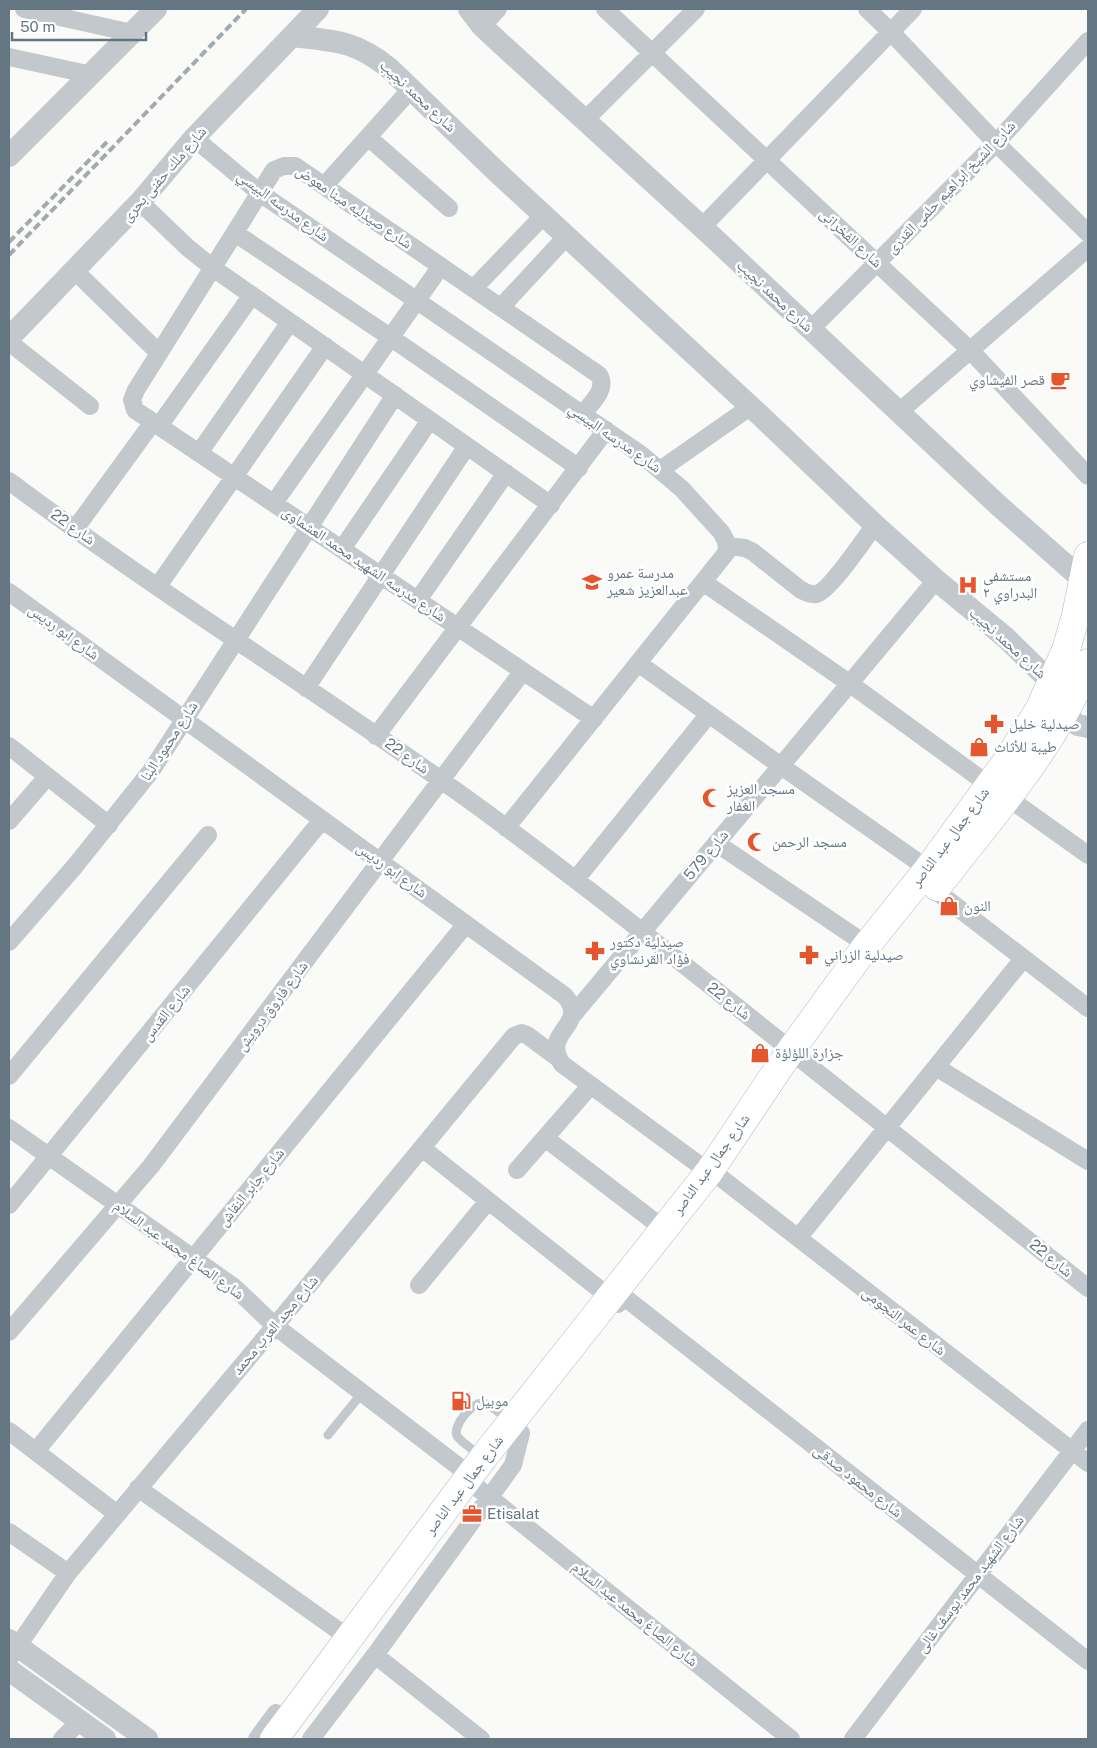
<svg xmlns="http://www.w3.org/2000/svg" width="1097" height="1748" font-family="'Public Sans','Noto Naskh Arabic',sans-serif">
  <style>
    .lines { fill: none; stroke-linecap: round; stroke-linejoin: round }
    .primary-casing { stroke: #b5babe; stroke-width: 29 }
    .service { stroke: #c3c8cc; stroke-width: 9 }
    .minor { stroke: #c3c8cc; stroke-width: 18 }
    .tertiary { stroke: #c3c8cc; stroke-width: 22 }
    .primary { stroke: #fff; stroke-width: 28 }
    .rail { stroke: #a2aab0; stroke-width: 4; stroke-dasharray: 8 4; stroke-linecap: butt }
    .labels { text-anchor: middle; stroke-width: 5; stroke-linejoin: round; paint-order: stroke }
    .street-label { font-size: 15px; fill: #657683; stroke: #fff }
    .poi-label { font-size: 15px; fill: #657683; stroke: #fff; text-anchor: start }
  </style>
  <rect width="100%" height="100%" fill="#fafaf8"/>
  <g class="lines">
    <defs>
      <path id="primary" d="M 937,887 C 992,816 1055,747 1088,663
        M 274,1739 L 483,1458 L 709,1172 L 791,1050 L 867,945 L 928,869 L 1007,761 L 1039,710 L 1066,650 L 1076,615 L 1088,556"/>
    </defs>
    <use href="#primary" class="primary-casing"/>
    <path class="service" d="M 328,1435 L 362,1393
      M 481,1456 C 474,1450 462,1443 457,1436 C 452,1426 473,1401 483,1403 C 492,1405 502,1415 509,1420"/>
    <path class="minor" d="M 24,9 L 132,33
      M 605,9 L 970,350 L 1088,476
      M 867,9 L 891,32 L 996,143 L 1088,233
      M 482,26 L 498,9
      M 9,57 L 92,75
      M 585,120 L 696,9
      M 368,137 L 449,208
      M 194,138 L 260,193 L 643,456 L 682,489 L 721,532 L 725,539 L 727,546 L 726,553 L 506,828
      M 324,186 L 411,89
      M 140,202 L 187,247 L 213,268 L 551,505
      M 702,227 L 913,9
      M 235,233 L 390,337 L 579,468
      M 75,271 L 159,353
      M 474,288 L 544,215
      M 501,307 L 567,236
      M 811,329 L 996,143 L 1088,41
      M 9,342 L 90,406
      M 899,412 L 1088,248
      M 582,415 C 590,404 608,390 599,375 L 295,166 L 284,166 L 274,170 L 136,390 L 132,400 L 135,410 L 594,719
      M 159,426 L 252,295
      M 199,453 L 290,322
      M 660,470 L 750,407
      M 9,481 C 149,586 298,679 441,780 C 561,865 675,958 791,1050
      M 274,503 L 441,266
      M 75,529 L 153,422
      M 727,546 L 745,548 L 753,552 L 801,590 C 805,592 810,595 816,594 C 829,592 865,538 875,525
      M 342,549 L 430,420
      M 703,582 L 849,683 L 989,785
      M 158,586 L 325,346
      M 9,592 L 565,996 C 590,1026 540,1031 562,1064 L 709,1172
      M 418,600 L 506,473
      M 638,663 L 781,766 L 928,869
      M 306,688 L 467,446
      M 376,736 L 606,430
      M 9,746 L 109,825
      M 1007,797 L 1088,855
      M 9,821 L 47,777
      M 716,843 L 867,945
      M 576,879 L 709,714
      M 935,890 L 1088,1008
      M 9,942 L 75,866 L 151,771 L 395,395
      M 573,1015 L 936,580
      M 802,1060 L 1088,1288
      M 936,1067 L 1088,1161
      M 9,1076 L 208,835
      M 9,1128 L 234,1287 L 275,1326 L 463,1470
      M 545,1138 L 664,1229
      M 422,1148 L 618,1304
      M 517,1170 L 591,1085
      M 721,1178 L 1088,1463
      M 9,1205 L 322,820
      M 798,1238 L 1023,959
      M 419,1285 L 488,1201
      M 628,1300 L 1088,1661
      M 9,1332 L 151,1166 L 523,671
      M 9,1431 L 117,1514
      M 36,1451 L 466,924
      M 138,1488 L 339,1631
      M 479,1489 L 791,1739
      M 9,1532 L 68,1573
      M 375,1655 L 481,1739
      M 9,1659 L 68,1573 L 275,1326 L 514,1036 L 522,1033 L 527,1035 L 558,1058
      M 62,1739 L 80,1721
      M 257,1739 L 276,1713
      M 311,1739 L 375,1655 L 513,1465 L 521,1433
      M 853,1739 L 1088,1430"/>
    <path class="tertiary" d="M 469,9 L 482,26 L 499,42 L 702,227 L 998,505 L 1084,581
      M 292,36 C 335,41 354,40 389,68 L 498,173 L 763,418 L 875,525 L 936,580 L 1006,638 L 1052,683
      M 9,156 L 156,9
      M 9,338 L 140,202 L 194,138 L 318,9
      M 1063,715 L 1078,725 L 1088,727
      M 9,1640 L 147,1739
      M 9,1670 L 105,1739"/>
    <use href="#primary" class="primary"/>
    <path class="rail" d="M 9,242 L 107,142
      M 9,255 L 246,9"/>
  </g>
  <defs>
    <symbol id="cafe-bare" viewBox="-9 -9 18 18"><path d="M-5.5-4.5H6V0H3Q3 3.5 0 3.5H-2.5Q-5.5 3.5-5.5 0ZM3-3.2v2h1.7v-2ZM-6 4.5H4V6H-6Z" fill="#e4572e" stroke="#fff" stroke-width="2.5" paint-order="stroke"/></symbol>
    <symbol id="school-bare" viewBox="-9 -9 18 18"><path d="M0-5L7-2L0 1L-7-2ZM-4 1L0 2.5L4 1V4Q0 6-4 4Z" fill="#e4572e" stroke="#fff" stroke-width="2.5" paint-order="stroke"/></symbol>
    <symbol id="hospital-bare" viewBox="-9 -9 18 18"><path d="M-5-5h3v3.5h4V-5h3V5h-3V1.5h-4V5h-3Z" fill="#e4572e" stroke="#fff" stroke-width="2.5" paint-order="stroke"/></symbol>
    <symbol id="pharmacy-bare" viewBox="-9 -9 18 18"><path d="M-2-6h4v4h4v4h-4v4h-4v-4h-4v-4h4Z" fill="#e4572e" stroke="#fff" stroke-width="2.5" paint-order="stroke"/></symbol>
    <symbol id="shop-bare" viewBox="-9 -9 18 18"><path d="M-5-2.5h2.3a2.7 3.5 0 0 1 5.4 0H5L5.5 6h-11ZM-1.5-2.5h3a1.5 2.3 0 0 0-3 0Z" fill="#e4572e" stroke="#fff" stroke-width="2.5" paint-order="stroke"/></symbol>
    <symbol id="mosque-bare" viewBox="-9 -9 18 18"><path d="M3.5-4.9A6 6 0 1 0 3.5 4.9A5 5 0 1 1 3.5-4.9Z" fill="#e4572e" stroke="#fff" stroke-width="2.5" paint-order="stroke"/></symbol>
    <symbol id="fuel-bare" viewBox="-9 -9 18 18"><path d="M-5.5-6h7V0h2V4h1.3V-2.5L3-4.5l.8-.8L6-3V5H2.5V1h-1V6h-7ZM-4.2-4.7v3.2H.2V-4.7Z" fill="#e4572e" stroke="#fff" stroke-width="2.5" paint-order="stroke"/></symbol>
    <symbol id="office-bare" viewBox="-9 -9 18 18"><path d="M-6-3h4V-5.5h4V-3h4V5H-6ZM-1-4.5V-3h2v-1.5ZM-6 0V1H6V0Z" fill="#e4572e" stroke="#fff" stroke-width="2.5" paint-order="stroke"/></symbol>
  </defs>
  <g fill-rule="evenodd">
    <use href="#cafe-bare" x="1046" y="366" width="28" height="28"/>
    <use href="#school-bare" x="578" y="568" width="28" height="28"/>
    <use href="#hospital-bare" x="954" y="571" width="28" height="28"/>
    <use href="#pharmacy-bare" x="980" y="710" width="28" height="28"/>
    <use href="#shop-bare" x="965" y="733" width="28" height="28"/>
    <use href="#mosque-bare" x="698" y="784" width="28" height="28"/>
    <use href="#mosque-bare" x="743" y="828" width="28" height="28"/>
    <use href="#shop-bare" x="935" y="892" width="28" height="28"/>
    <use href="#pharmacy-bare" x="581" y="937" width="28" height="28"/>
    <use href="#pharmacy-bare" x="795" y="941" width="28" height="28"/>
    <use href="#shop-bare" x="746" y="1039" width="28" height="28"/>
    <use href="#fuel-bare" x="447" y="1387" width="28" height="28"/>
    <use href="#office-bare" x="458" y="1500" width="28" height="28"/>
  </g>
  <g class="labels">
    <g class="street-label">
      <text transform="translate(418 96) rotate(43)" y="5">شارع محمد نجيب</text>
      <text transform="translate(164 174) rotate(-49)" y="5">شارع ملك حفنى بحرى</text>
      <text transform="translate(951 187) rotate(-46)" y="5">شارع الشيخ ابراهيم حلمى القدرى</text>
      <text transform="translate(283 206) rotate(36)" y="5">شارع مدرسه البيسي</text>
      <text transform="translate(354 207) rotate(34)" y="5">شارع صيدليه مينا معوض</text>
      <text transform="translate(851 238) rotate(43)" y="5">شارع الفخرانى</text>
      <text transform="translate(775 296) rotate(43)" y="5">شارع محمد نجيب</text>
      <text transform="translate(615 438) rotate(35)" y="5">شارع مدرسه البيسي</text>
      <text transform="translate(73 527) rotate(35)" y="5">شارع 22</text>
      <text transform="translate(364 564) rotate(34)" y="5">شارع مدرسه الشهيد محمد العشماوى</text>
      <text transform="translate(64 632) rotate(36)" y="5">شارع ابو رديس</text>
      <text transform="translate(1008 643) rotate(42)" y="5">شارع محمد نجيب</text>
      <text transform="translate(169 741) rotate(-57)" y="5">شارع محمود البنا</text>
      <text transform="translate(407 756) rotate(35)" y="5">شارع 22</text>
      <text transform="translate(950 837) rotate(-53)" y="5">شارع جمال عبد الناصر</text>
      <text transform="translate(706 855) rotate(-50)" y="5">شارع 579</text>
      <text transform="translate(392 870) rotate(36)" y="5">شارع ابو رديس</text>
      <text transform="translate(729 1001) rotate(38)" y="5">شارع 22</text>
      <text transform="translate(272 1006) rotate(-53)" y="5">شارع فاروق درويش</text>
      <text transform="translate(166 1013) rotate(-51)" y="5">شارع القدس</text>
      <text transform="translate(711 1164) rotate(-54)" y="5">شارع جمال عبد الناصر</text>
      <text transform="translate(251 1187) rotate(-51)" y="5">شارع جابر النقاش</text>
      <text transform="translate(179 1250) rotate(36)" y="5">شارع الصاغ محمد عبد السلام</text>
      <text transform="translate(1051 1258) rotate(39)" y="5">شارع 22</text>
      <text transform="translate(904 1321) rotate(38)" y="5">شارع عمر النجومى</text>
      <text transform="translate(275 1325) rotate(-50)" y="5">شارع مجد العرب محمد</text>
      <text transform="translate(858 1481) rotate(38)" y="5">شارع محمود صدقى</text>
      <text transform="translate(464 1485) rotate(-53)" y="5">شارع جمال عبد الناصر</text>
      <text transform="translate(970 1584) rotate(-53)" y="5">شارع الشهيد محمد يوسف غالى</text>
      <text transform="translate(635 1614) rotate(39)" y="5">شارع الصاغ محمد عبد السلام</text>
    </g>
    <g class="poi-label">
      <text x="1045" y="385" text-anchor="end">قصر الفيشاوي</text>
      <text x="607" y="578">مدرسة عمرو<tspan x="607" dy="17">عبدالعزيز شعير</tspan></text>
      <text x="983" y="581">مستشفى<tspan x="983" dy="17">البدراوي ٢</tspan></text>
      <text x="1009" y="729">صيدلية خليل</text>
      <text x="994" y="752">طيبة للأثاث</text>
      <text x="727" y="794">مسجد العزيز<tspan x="727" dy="17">الغفار</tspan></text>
      <text x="772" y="847">مسجد الرحمن</text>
      <text x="964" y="911">النون</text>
      <text x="610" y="947">صيدلية دكتور<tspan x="610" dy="17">فؤاد القرنشاوي</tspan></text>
      <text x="824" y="960">صيدلية الزراني</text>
      <text x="775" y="1058">جزارة اللؤلؤة</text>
      <text x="476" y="1406">موبيل</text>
      <text x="487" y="1519">Etisalat</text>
    </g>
  </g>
  <rect width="1097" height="1748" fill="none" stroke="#657683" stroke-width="20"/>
  <path d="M12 32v8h134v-8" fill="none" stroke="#657683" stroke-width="2.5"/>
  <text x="20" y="32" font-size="15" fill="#657683" stroke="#ffffff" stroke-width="4" paint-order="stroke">50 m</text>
</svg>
